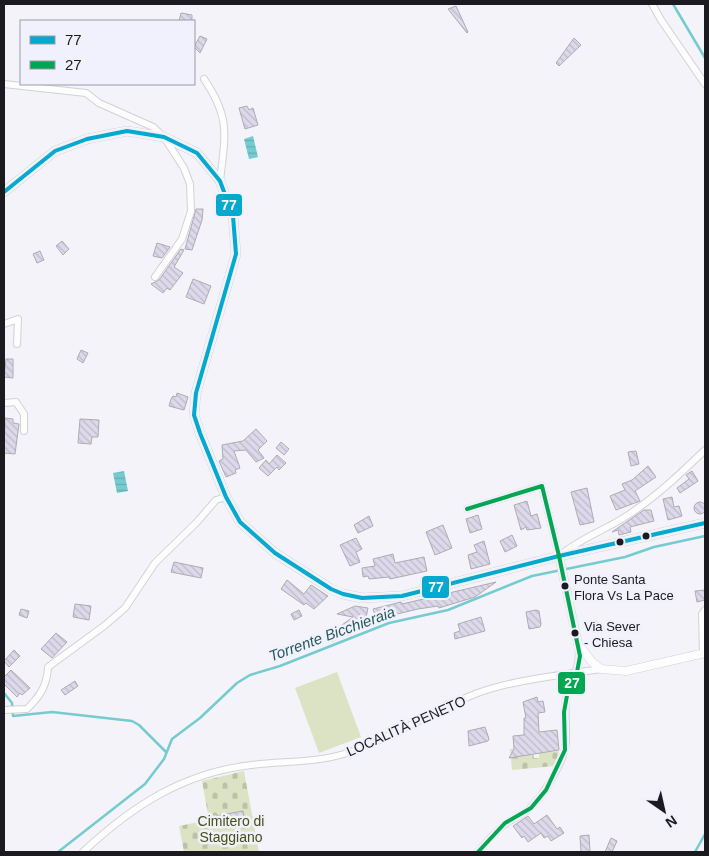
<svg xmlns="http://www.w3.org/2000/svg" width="709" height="856" font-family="Helvetica,sans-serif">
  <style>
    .cemetery { fill: url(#cemetery-stones) }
    .green { fill: #dce3c4 }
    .water { fill: url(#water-rules) }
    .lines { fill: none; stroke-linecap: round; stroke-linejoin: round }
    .stream { stroke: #75cbcf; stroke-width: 2.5 }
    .building { fill: url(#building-back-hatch); stroke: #acacb1 }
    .minor-casing { stroke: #d2d1d6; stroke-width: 8 }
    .tertiary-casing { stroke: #d2d1d6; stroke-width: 9 }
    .secondary-casing { stroke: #d2d1d6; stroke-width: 10 }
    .minor { stroke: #fdfdfe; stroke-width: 6 }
    .tertiary { stroke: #fdfdfe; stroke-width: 8 }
    .secondary { stroke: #fdfdfe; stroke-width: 9 }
    .bus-1-casing { stroke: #f1f0fd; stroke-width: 8 }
    .bus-2-casing { stroke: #f1f0fd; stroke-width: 8 }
    .bus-1 { stroke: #00a9ce; stroke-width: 4 }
    .bus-2 { stroke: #00a651; stroke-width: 4 }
    .bus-dot { fill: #1b1b1f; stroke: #f1f0fd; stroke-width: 2 }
    .labels { text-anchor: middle; stroke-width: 5; stroke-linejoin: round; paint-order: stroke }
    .bus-label { font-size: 13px; fill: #1b1b1f; stroke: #f1f0fd; text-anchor: start }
    .street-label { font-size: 14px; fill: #1b1b1f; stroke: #f1f0fd }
    .park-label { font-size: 14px; fill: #464f14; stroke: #f1f0fd }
    .water-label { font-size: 15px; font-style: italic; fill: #275a5b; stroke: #f1f0fd }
    .line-badge { stroke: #f1f0fd; stroke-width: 2 }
    .badge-label { font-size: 14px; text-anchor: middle; font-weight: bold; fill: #fff }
  </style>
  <defs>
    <pattern id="cemetery-stones" width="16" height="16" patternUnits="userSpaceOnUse" patternTransform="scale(1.25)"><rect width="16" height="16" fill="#dce3c4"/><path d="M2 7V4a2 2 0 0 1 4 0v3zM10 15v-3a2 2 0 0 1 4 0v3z" fill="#bcc2a8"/></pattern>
    <pattern id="water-rules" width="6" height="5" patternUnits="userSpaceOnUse" patternTransform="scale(1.25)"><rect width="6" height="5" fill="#75cbcf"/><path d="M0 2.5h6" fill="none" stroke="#65aeb1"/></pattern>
    <pattern id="building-back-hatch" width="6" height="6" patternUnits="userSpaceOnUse" patternTransform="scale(1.25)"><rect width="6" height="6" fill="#ddd9eb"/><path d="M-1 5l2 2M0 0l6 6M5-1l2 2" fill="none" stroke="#bdbac9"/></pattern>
  </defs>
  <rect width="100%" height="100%" fill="#f4f3fa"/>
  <path class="cemetery" d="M 532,747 L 534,758 L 539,758 L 539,753 L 559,751 L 555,766 L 512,770 L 510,749 Z
    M 244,771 L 259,852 L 184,852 L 179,826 L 209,820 L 202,781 Z"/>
  <path class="green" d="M 337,672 L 361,737 L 319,753 L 295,688 Z"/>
  <path class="water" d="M 253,136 L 258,157 L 249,159 L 244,139 Z
    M 124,471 L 128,491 L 117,493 L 113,473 Z"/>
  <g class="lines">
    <path class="stream" d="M 673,4 L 705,58
      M 4,693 L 12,703 L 13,716 L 52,712 L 132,721 L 139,725 L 166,752
      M 58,852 L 145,784 L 164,759 L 172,739 L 200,718 L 237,683 L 250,675 L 280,666 L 389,623 L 448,610 L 532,576 L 625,557 L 654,547 L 705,536
      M 695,852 L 705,834"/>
  </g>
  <path class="building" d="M 456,6 L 468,32 L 467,33 L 448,9 Z
    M 181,13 L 192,15 L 192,21 L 179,21 Z
    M 200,36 L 207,39 L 200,53 L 194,47 Z
    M 574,38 L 581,45 L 559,66 L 556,63 Z
    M 247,106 L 249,110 L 253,108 L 258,125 L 245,129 L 239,108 Z
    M 196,209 L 203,209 L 202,220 L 192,250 L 185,249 Z
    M 62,241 L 69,249 L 63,255 L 56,246 Z
    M 157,243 L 170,247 L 162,258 L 153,256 Z
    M 181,249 L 184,250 L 174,267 L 183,273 L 170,290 L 167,288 L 163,293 L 151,284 L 159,280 Z
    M 40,251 L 44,260 L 37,263 L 33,254 Z
    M 193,279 L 211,286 L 204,304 L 186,297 Z
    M 81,350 L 88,353 L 83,363 L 77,359 Z
    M 6,359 L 13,359 L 13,378 L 4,377 Z
    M 177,393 L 188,397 L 184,410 L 169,406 L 171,399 L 173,396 L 176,397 Z
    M 5,418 L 13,419 L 13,423 L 19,424 L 15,454 L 4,453 Z
    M 80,419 L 99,420 L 98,437 L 92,437 L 91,444 L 78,443 Z
    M 256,429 L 267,441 L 258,450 L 264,458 L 256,462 L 246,450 L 234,451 L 240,468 L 235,470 L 236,473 L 226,477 L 219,461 L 223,459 L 222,445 L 243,441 Z
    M 281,442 L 289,449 L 284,455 L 276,448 Z
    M 636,451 L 639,464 L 631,466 L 628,452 Z
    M 277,455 L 286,463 L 279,470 L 277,467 L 268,476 L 259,468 L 266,460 L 269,464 Z
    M 648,466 L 656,477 L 635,491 L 640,501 L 616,510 L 610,496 L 625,490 L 622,484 L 632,480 Z
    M 692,471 L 698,481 L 680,493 L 677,488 L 689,479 L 686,475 Z
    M 587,488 L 594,522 L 580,525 L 571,492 Z
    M 672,497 L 674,507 L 679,506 L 682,516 L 668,520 L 663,499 Z
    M 527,501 L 531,516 L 537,514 L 541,528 L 527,530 L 526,527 L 521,530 L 514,505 Z
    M694 508a6 6 0 1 1 12 0a6 6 0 1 1-12 0Z
    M 644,510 L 651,510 L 654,521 L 630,527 L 631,532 L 619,535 L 618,530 L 612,532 Z
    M 478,515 L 482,529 L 470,533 L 466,519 Z
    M 369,516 L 373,526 L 358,533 L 354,525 Z
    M 443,525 L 452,548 L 435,555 L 426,532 Z
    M 512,535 L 517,546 L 505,552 L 500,541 Z
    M 356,538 L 362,549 L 356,552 L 360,562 L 350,566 L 340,545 Z
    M 484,541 L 490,564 L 471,569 L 468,555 L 477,552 L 474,545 Z
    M 393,554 L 395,563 L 424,557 L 427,571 L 390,579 L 389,577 L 369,579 L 368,576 L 363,577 L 362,568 L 375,566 L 373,559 Z
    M 174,562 L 203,568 L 201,578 L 171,572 Z
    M 287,580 L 304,594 L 311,585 L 328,596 L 314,609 L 306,603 L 304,605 L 281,589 Z
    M 496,582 L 475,597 L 439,608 L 438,606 L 418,609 L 389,616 L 375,615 L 373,609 L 401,602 L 402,604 Z
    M 705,590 L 705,600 L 697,602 L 695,591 Z
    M 75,604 L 91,606 L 89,620 L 73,617 Z
    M 355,606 L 368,608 L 365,622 L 354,624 L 355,627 L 332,642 L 335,630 L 353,617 L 337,614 Z
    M 21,609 L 29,611 L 27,618 L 19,615 Z
    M 299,610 L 302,616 L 294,620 L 291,614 Z
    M 536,610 L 539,611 L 541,624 L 540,627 L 529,629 L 526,612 Z
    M 481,617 L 485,631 L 455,639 L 454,633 L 460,631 L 458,624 Z
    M 56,633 L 67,642 L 52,658 L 41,649 Z
    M 14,650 L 20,656 L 9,667 L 4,661 Z
    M 11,670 L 30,688 L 22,695 L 20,693 L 17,697 L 4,684 L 4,677 Z
    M 75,681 L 78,686 L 65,695 L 61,690 Z
    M 537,697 L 538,702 L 543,701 L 545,712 L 538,713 L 539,732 L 557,730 L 559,750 L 509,758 L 514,749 L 513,736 L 524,735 L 524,718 L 526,718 L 523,702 Z
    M 485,727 L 489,739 L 488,741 L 469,746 L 468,731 Z
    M 243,811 L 245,821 L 222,826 L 221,822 L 211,823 L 210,817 Z
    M 547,815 L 557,829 L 560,827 L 564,833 L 551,841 L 548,836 L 544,838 L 541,833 L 528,842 L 524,836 L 522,838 L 513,826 L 528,816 L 534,824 Z
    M 589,835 L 590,852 L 581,852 L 580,836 Z
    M 611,838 L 617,841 L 612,852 L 605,852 Z"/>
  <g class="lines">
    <defs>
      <path id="minor" d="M 652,4 L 661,20 L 705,84
        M 204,79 C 231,118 225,136 220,181
        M 4,84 L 86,93 L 99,103 L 153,127 L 164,137 L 184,168 L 190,184 L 191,211 L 182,239 L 155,277
        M 4,324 L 18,319 L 17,344
        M 4,403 L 16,402 L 24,414 L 24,431
        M 467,509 L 542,486 L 559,556 C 579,539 603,531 625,517 C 655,498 680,474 705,450
        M 703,653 L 702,614 L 705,610
        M 4,710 L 27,709 C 40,696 47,686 48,667 L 104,626 L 125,608 L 155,563 L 197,522 L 216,500 L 226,497
        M 83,852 C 132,806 183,773 251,765 C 282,761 314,763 344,754 C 390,739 431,712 475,694 C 511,680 563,675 601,669
        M 478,852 C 487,842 496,830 508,822 C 515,817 524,814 530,808 C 543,797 561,765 565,749 C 568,733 564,715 566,699 C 570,676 582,672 578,644"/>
      <path id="tertiary" d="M 559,556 L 578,644 L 592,662 L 601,669 L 626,671 L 705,653"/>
      <path id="secondary" d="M 4,192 L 55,151 L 87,139 L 127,131 L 164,137 L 197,153 L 220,181 L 233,216 L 236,254 L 196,393 L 194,415 L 200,433 L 226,497 L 240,522 L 275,553 L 331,589 L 343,594 L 362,598 L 402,596 L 559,556 L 705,523"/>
    </defs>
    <use href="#minor" class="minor-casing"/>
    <use href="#tertiary" class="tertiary-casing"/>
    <use href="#secondary" class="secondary-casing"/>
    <use href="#minor" class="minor"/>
    <use href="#tertiary" class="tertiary"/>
    <use href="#secondary" class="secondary"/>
    <defs>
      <path id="bus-1" d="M 4,192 L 55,151 L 87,139 L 127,131 L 164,137 L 197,153 L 220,181 L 233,216 L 236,254 L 196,393 L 194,415 L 200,433 L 226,497 L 240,522 L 275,553 L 331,589 L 343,594 L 362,598 L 402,596 L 559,556 L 705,523"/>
      <path id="bus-2" d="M 467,509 L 542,486 L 559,556 L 580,656 L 577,672 L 568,690 L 564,712 L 565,750 L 546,790 L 531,808 L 505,823 L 478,852"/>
    </defs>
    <use href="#bus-1" class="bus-1-casing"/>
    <use href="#bus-2" class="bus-2-casing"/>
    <use href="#bus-1" class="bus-1"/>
    <use href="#bus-2" class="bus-2"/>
  </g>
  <g class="bus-dot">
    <circle cx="646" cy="536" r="4.5"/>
    <circle cx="620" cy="542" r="4.5"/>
    <circle cx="565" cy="586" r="4.5"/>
    <circle cx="575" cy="633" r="4.5"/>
  </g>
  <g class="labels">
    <g class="bus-label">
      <text x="574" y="584">Ponte Santa<tspan x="574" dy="16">Flora Vs La Pace</tspan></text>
      <text x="584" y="631">Via Sever<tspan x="584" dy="16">- Chiesa</tspan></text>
    </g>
    <g class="street-label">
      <text transform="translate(406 726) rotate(-24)" y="5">LOCALITÀ PENETO</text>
    </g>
    <g class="park-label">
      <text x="231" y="826">Cimitero di<tspan x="231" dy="16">Staggiano</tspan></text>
    </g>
    <g class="water-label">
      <text transform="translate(332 634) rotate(-20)" y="5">Torrente Bicchieraia</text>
    </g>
  </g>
  <g class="line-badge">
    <rect x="215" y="193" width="28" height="24" rx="5" fill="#00a9ce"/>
    <rect x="421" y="575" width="29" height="24" rx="5" fill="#00a9ce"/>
    <rect x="557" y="671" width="29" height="24" rx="5" fill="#00a651"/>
  </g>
  <g class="badge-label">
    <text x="229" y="210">77</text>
    <text x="436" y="592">77</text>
    <text x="572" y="688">27</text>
  </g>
  <rect width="709" height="856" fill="none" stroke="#1b1b1f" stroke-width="10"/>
  <rect x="20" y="20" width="175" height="65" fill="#f1f0fd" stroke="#9b9ba4"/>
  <rect x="30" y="36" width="25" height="8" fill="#00a9ce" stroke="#9b9ba4"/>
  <text x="65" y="45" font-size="15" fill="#1b1b1f">77</text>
  <rect x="30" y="61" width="25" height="8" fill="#00a651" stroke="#9b9ba4"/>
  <text x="65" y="70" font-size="15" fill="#1b1b1f">27</text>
  <g transform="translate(664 811) rotate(146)" stroke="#f1f0fd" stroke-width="4" paint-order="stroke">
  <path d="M0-4L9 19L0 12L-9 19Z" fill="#1b1b1f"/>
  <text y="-8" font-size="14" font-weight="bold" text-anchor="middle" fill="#1b1b1f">N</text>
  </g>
</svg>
